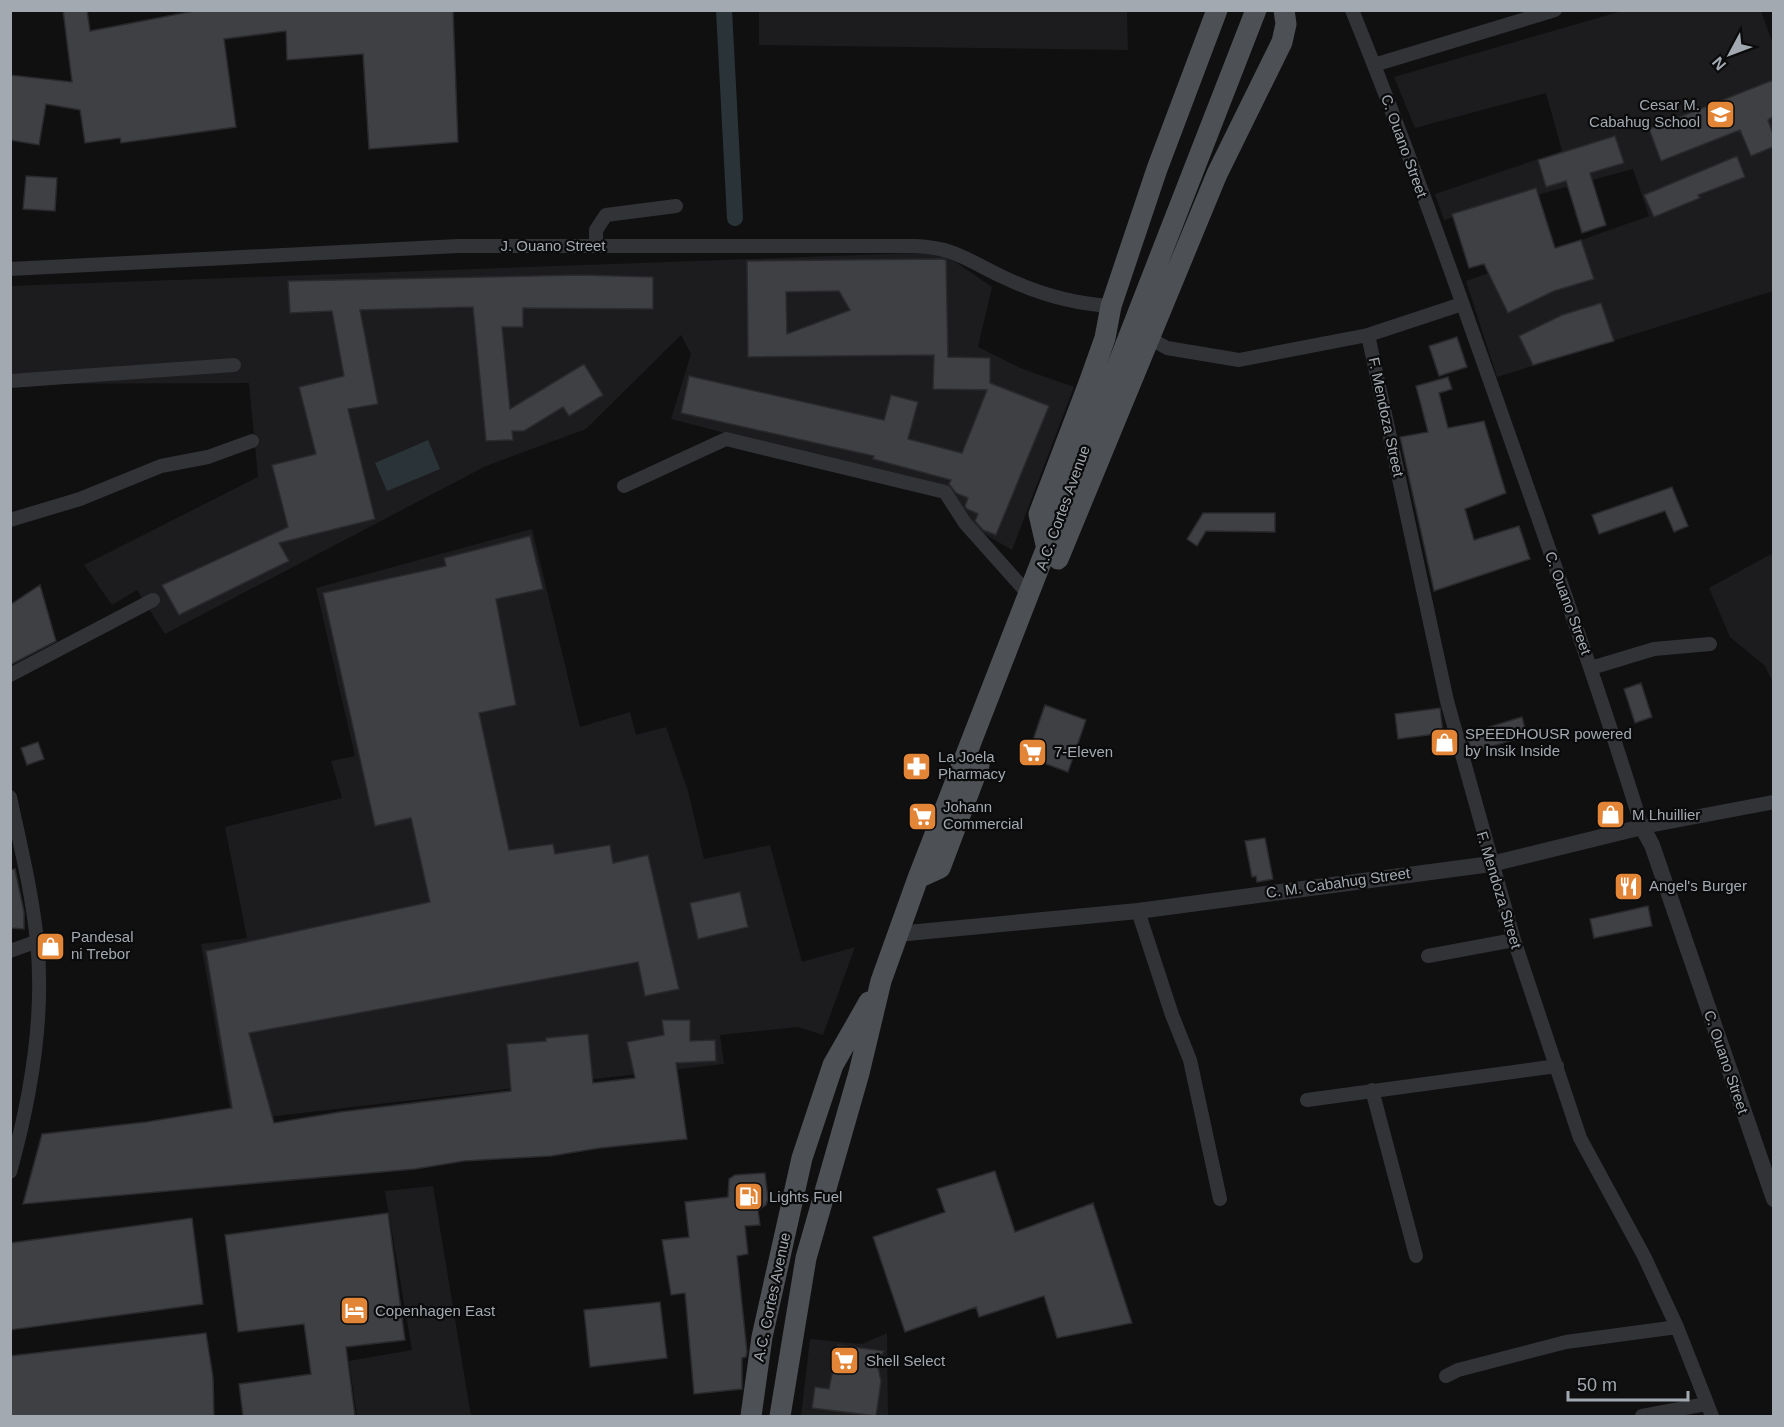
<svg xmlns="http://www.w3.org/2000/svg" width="1784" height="1427" font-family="Helvetica,sans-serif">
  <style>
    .built { fill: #1c1c1e }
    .water { fill: #2a3438 }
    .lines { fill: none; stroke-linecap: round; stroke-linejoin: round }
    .canal { stroke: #2a3438; stroke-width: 16 }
    .building { fill: #3f4044; stroke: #2a2a2d; stroke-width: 1.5; fill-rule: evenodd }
    .minor { stroke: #313336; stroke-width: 14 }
    .tertiary { stroke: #313336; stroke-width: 16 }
    .primary { stroke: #4d5054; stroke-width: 21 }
    .labels { text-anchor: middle; stroke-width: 4.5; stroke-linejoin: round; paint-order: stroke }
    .poi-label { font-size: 15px; fill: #a2a9b1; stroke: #0b0b0c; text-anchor: start }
    .street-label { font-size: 15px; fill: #a2a9b1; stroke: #0b0b0c }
  </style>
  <rect width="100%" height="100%" fill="#101011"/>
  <path class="built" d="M 759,11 L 1127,11 L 1128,50 L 759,45 Z
    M 1622,11 L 1761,11 L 1773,44 L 1773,291 L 1497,377 L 1466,281 L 1649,216 L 1633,169 L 1444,220 L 1435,194 L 1562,151 L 1546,93 L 1415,128 L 1394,77 Z
    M 941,252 L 992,287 L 978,347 L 1020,368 L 1074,387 L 1012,550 L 972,527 L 946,490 L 671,419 L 691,354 L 681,335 L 586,429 L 486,466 L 165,634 L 137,590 L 112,605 L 84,565 L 258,477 L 249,383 L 11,384 L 10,286 Z
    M 532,529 L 580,727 L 630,712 L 636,735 L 666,727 L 688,791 L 704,859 L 770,845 L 802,962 L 855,947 L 823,1035 L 798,1027 L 720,1035 L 724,1064 L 232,1121 L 201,944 L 247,938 L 225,827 L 342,798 L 331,761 L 355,756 L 316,588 Z
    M 1773,553 L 1773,683 L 1765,666 L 1730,637 L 1709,588 Z
    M 433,1186 L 471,1416 L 357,1416 L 349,1361 L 412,1350 L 385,1191 Z
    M 887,1333 L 888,1416 L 801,1416 L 810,1339 L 862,1344 Z"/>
  <path class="water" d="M 428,440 L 440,469 L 387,491 L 375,463 Z"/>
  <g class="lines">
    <path class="canal" d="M 724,10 L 735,218"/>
  </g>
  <path class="building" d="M 63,10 L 87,10 L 90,31 L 199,10 L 453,10 L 458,142 L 369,149 L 363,54 L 287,60 L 286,31 L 224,39 L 236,127 L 121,143 L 120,138 L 85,143 L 80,110 L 46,104 L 39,145 L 10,140 L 10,75 L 72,82 Z
    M 1773,80 L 1773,117 L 1768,120 L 1773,134 L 1773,147 L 1751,156 L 1740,130 L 1661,161 L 1649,129 Z
    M 1615,136 L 1624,163 L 1590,173 L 1606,225 L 1582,233 L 1566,181 L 1546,187 L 1538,160 Z
    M 1737,156 L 1745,177 L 1698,195 L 1700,198 L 1654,217 L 1644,195 Z
    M 26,176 L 57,178 L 55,211 L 23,209 Z
    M 1536,188 L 1555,248 L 1581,240 L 1594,279 L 1554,291 L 1508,313 L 1484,264 L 1469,268 L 1452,214 Z
    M 942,259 L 946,260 L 948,357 L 990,358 L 990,383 L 1049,406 L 996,535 L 983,530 L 975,521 L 978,514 L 967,509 L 965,506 L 968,498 L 956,493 L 949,484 L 951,480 L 873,459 L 874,456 L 681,413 L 689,376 L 884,420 L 891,395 L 918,402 L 908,439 L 962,453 L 987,390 L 933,389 L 934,355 L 748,357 L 747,261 ZM 839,291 L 850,310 L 787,334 L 786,292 Z
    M 580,275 L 653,277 L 653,309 L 523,308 L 523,327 L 502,327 L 510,409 L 584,364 L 603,395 L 569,416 L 563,407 L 524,431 L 512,431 L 513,440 L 486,441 L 473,307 L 360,310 L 378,404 L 348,409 L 375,519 L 279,543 L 289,561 L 179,615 L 162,585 L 288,527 L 272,465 L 316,454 L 299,387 L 344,376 L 332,311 L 290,313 L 288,281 Z
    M 1601,303 L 1614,341 L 1533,365 L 1519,336 L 1562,315 Z
    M 1457,337 L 1467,367 L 1439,376 L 1429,346 Z
    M 1448,377 L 1452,389 L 1439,393 L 1448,428 L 1484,421 L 1506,493 L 1465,509 L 1474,540 L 1519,526 L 1530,559 L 1434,591 L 1400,437 L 1428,432 L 1416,386 Z
    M 1672,487 L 1688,526 L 1674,532 L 1665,511 L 1599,534 L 1592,515 Z
    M 1203,513 L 1275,513 L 1275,532 L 1206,531 L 1197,546 L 1187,539 Z
    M 530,536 L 543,589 L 496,599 L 516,705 L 479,713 L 509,850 L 553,844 L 555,854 L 610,845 L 613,863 L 648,855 L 679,989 L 645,996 L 638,962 L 249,1033 L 274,1123 L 340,1112 L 511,1091 L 507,1044 L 546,1041 L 546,1038 L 588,1034 L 593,1083 L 635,1078 L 627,1042 L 664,1035 L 662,1020 L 690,1020 L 690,1041 L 715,1040 L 716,1061 L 676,1063 L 687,1139 L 600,1148 L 551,1156 L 464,1161 L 415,1169 L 23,1204 L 42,1134 L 146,1122 L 232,1108 L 206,951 L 430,902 L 411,818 L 375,826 L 323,593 L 446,566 L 444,558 Z
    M 40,585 L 56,641 L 10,665 L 10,605 Z
    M 1641,683 L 1652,717 L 1635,723 L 1624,689 Z
    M 1045,705 L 1086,720 L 1068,772 L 1027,757 Z
    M 1440,708 L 1443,733 L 1398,739 L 1395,714 Z
    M 1522,717 L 1527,736 L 1472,752 L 1466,734 Z
    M 38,742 L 44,759 L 27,765 L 21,748 Z
    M 1265,838 L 1273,879 L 1257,882 L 1256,876 L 1252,877 L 1245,841 Z
    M 15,869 L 24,912 L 24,929 L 10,928 L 10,870 Z
    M 740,892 L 748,927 L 698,939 L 690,903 Z
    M 1648,906 L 1652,926 L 1594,938 L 1590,919 Z
    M 995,1171 L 1015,1232 L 1093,1203 L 1132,1323 L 1057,1338 L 1044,1296 L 979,1317 L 976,1307 L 905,1332 L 873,1237 L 945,1212 L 937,1189 Z
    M 765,1173 L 768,1199 L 766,1205 L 758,1210 L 760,1225 L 745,1226 L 748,1254 L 737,1256 L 747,1352 L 746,1357 L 742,1358 L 742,1389 L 694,1394 L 685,1293 L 671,1295 L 662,1240 L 689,1237 L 685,1202 L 728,1197 L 729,1179 L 735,1175 Z
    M 388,1213 L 405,1340 L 346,1347 L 355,1416 L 243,1416 L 239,1384 L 311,1374 L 304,1324 L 238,1332 L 225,1235 Z
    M 192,1218 L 203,1304 L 10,1330 L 10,1243 Z
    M 660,1302 L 667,1358 L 590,1367 L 584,1310 Z
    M 206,1333 L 213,1377 L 214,1416 L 10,1416 L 10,1356 Z
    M 838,1345 L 884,1351 L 877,1362 L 881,1381 L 876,1416 L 812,1408 L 815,1387 L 829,1389 Z"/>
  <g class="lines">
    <path class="minor" d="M 1352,10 C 1406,143 1454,279 1502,415 C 1550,552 1599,688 1642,827 L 1774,802
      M 1374,65 L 1555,10
      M 596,245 L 596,230 L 606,215 L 676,206
      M 10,269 L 458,246 L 916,246 C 957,248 968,261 1003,277 C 1036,293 1075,304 1111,306
      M 1368,335 L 1447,701 L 1514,940 L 1580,1138 L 1644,1256 L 1677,1327 L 1712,1416
      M 1149,338 L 1167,348 L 1239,360 L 1368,335 L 1462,304
      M 10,381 L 234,365
      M 624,486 L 726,439 L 945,492 L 965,523 L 1030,596
      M 10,520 L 80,499 L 161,466 L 208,457 L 252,441
      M 1591,668 L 1654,649 L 1710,644
      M 10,675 L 153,600
      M 10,797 C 20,844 32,892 37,941 C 45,1018 31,1097 10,1172
      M 1138,911 L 1172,1015 L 1190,1060 L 1220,1199
      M 10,951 L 38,941
      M 1428,956 L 1514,940
      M 1372,1090 L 1416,1256
      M 1307,1100 L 1557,1066
      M 1446,1376 L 1458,1370 L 1566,1342 L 1677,1327
      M 1642,1416 L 1706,1404"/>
    <path class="tertiary" d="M 897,934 L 1138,911 L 1491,864 L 1642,827 L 1652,845 L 1774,1199"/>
    <path class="primary" d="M 1047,549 L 1039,514 L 1089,383 L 1105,338 L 1111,306 L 1157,169 L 1217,10
      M 1058,559 L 1217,174 L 1282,42 L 1286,24 L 1284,10
      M 918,878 L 940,868 L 979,765
      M 751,1416 L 762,1337 L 802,1158 L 833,1065 L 869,1002
      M 780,1416 L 806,1258 L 859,1073 L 881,981 L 918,878 L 1256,10"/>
  </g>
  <defs>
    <symbol id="school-square" viewBox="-11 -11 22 22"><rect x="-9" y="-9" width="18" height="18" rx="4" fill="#e28536" stroke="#0b0b0c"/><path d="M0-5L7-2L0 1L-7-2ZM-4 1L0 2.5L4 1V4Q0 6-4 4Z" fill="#fff"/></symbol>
    <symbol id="shop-square" viewBox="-11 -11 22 22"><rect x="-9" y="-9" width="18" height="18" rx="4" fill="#e28536" stroke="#0b0b0c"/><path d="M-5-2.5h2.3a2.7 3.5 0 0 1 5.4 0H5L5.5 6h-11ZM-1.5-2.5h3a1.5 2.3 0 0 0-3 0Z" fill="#fff"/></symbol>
    <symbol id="supermarket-square" viewBox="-11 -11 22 22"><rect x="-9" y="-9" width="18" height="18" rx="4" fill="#e28536" stroke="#0b0b0c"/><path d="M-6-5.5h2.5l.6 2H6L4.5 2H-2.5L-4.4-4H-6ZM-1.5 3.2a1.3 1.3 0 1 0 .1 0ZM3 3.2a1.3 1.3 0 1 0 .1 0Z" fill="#fff"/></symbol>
    <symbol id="pharmacy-square" viewBox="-11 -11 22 22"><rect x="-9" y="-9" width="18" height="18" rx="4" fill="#e28536" stroke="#0b0b0c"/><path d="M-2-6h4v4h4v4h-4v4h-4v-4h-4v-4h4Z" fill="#fff"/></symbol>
    <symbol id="restaurant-square" viewBox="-11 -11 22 22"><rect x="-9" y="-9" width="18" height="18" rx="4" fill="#e28536" stroke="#0b0b0c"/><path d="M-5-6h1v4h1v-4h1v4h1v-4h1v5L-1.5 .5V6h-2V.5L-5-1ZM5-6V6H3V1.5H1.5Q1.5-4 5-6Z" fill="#fff"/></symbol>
    <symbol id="fuel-square" viewBox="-11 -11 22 22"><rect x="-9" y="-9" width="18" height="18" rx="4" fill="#e28536" stroke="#0b0b0c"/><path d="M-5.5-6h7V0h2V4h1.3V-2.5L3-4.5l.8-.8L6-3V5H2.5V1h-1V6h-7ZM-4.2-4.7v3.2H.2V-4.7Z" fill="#fff"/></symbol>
    <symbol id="hotel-square" viewBox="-11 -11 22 22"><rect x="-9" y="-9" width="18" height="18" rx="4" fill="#e28536" stroke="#0b0b0c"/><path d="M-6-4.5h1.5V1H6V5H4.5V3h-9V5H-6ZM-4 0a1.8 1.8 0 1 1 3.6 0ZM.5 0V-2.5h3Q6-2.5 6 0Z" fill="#fff"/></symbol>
  </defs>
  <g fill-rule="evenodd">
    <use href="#school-square" x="1704" y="98" width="33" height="33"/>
    <use href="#shop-square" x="1428" y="726" width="33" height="33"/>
    <use href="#supermarket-square" x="1016" y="736" width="33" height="33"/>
    <use href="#pharmacy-square" x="900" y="750" width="33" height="33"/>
    <use href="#shop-square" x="1594" y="798" width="33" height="33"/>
    <use href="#supermarket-square" x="906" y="800" width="33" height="33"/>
    <use href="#restaurant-square" x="1612" y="870" width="33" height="33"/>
    <use href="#shop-square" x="34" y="930" width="33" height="33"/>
    <use href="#fuel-square" x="732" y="1180" width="33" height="33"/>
    <use href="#hotel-square" x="338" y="1294" width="33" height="33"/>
    <use href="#supermarket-square" x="828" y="1344" width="33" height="33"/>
  </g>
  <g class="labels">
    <g class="poi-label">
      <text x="1700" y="110" text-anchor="end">Cesar M.<tspan x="1700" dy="17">Cabahug School</tspan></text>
      <text x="1465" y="739">SPEEDHOUSR powered<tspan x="1465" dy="17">by Insik Inside</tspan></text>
      <text x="1054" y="757">7-Eleven</text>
      <text x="938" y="762">La Joela<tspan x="938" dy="17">Pharmacy</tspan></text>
      <text x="943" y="812">Johann<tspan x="943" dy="17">Commercial</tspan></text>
      <text x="1632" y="820">M Lhuillier</text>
      <text x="1649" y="891">Angel's Burger</text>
      <text x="71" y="942">Pandesal<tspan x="71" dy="17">ni Trebor</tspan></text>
      <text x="769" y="1202">Lights Fuel</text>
      <text x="375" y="1316">Copenhagen East</text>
      <text x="866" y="1366">Shell Select</text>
    </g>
    <g class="street-label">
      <text transform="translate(1404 146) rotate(70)" y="5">C. Ouano Street</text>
      <text x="553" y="251">J. Ouano Street</text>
      <text transform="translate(1386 417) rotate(78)" y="5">F. Mendoza Street</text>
      <text transform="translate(1063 508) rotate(-70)" y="5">A.C. Cortes Avenue</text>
      <text transform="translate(1568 603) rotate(70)" y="5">C. Ouano Street</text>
      <text transform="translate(1338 883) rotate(-8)" y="5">C. M. Cabahug Street</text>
      <text transform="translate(1499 890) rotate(73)" y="5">F. Mendoza Street</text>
      <text transform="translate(1726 1062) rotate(71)" y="5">C. Ouano Street</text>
      <text transform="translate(772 1297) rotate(-78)" y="5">A.C. Cortes Avenue</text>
    </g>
  </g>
  <rect width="1784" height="1427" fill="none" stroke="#a2a9b1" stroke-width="24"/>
  <g transform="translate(1730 54) rotate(229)" stroke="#0b0b0c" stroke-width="4.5" paint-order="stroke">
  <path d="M0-4.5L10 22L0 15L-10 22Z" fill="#a2a9b1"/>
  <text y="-9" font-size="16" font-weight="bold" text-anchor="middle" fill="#a2a9b1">N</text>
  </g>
  <path d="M1568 1391v9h120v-9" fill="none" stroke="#a2a9b1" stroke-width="3"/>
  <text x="1577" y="1391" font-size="18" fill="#a2a9b1" stroke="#0b0b0c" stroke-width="4.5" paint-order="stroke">50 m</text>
</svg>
